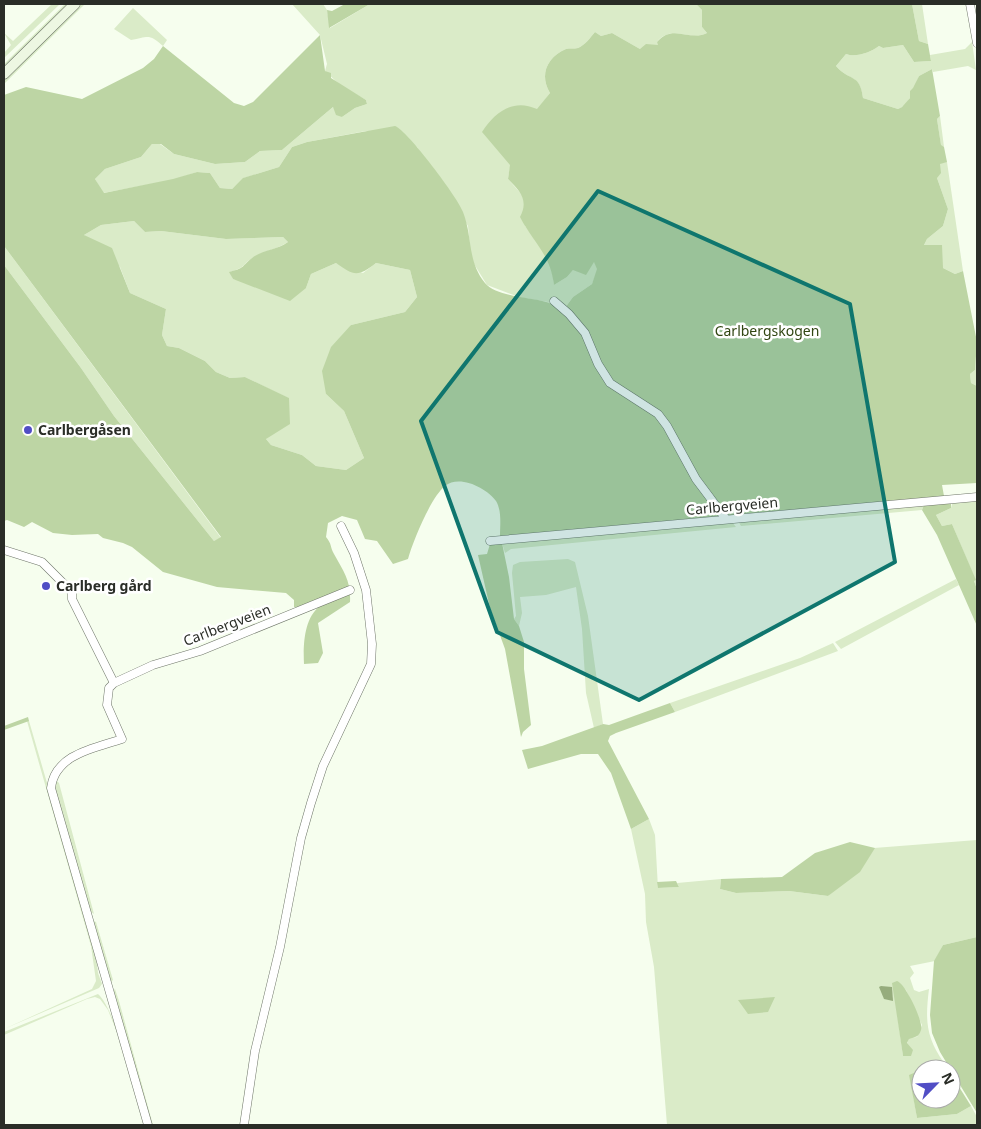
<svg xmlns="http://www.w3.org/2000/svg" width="981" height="1129" font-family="'Noto Sans',sans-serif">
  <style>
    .green { fill: #daebc8; fill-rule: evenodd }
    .forest { fill: #bdd5a4; fill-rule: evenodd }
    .water { fill: #96ac7d }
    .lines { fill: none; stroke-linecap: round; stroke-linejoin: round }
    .minor-casing { stroke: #6f7669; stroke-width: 9 }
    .secondary-casing { stroke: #6f7669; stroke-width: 11 }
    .minor { stroke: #fff; stroke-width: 8 }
    .secondary { stroke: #edf7e2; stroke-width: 10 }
    .marked { fill: #0f766e; fill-opacity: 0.2; stroke: #0f766e; stroke-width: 4; stroke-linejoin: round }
    .poi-dot { fill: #514ec5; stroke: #fff; stroke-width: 2 }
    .labels { text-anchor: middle; stroke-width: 5; stroke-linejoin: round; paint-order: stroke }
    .park-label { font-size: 14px; fill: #314612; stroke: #fff }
    .poi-label { font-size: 14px; font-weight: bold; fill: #2a2d27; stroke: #fff; text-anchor: start }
    .street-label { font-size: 14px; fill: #2a2d27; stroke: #fff }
  </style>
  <rect width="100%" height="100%" fill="#f6feee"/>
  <path class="green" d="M 52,4 L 60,4 L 4,58 L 4,53 L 11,45 L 4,33 L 13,41 Z
    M 65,4 L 70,4 L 4,69 L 4,64 Z
    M 80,4 L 85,4 L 4,84 L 4,79 Z
    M 292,4 L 323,4 L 327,10 L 330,28 L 370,4 L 696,4 L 702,10 L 702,27 L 707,33 C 690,42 671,24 657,42 L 659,45 L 640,49 L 612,33 L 601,36 L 595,32 C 590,38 585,45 578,48 C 574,49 570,48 566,49 C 547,57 539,75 550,93 C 532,117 512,148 508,179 L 524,197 L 525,226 L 540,245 L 552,267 L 554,285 L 567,277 L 573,270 L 594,261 L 598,269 L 592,284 L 573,297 L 562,312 L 548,302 L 519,297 L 487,285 L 471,259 L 468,226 L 417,147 L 366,131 L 307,142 L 292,147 L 279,167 L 244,178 L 232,189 L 220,188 L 210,173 L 197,172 L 173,180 L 103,193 L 95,179 L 105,169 L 141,157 L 152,144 L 160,144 L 174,154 L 215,164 L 245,162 L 260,151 L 282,150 L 333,107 L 342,117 L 355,108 L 367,104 L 366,100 L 340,85 L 325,71 L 327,64 L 320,35 Z
    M 912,4 L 922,4 L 928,44 L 919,41 Z
    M 133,8 L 167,40 L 163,46 C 149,33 148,37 131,40 L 114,29 Z
    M 972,42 L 976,70 L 968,66 L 933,72 L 932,69 L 919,76 C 914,88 911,104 898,109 L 863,98 C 860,74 849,81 836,66 L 846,54 C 856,58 871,52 879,46 L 883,48 L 903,45 L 914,62 L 931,61 L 930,55 L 965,49 Z
    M 940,116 L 944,147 L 941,146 L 937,119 Z
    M 942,162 L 947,162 L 963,271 L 955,274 L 943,268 L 924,245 L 927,239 L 943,226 L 948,209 L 937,178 L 939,164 Z
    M 134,221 L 145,232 L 161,231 L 226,239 L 283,237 L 288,242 C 277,249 265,251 254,257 C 242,264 247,267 230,272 L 233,279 L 242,281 L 306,288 L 311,274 L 336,263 L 363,273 L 376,263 L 410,270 L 417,297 L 405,312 L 351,325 L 326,394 L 344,411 L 364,458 L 346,470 L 316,466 L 302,455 L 271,445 L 266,439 L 288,398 L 245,377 L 230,378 L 216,372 L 205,361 L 179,348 L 167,346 L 162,335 L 166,309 L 130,293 L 120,267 L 84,235 L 101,225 Z
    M 4,246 L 221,538 L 214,541 L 114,416 L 81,368 L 4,265 Z
    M 977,342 L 977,386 L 971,383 L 970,374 L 975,370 Z
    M 977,499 L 977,589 L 974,581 L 975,579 L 952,524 L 942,526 L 936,515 L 951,508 L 953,501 Z
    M 924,505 L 922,510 L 741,526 L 738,521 Z
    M 732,522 L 736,527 L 521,548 L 511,549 L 505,553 L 502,543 Z
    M 568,559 L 575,562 L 588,616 L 603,724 L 594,728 L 586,693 L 582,629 L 576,587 L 546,595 L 520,597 L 522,613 L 519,626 L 514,619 L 516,616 L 512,573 L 513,565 L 520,562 Z
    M 956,579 L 959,585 L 841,649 L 835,642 Z
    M 833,643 L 838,651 L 675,712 L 670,703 L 800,658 Z
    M 27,721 L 29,721 L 95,948 L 98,973 L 102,984 L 99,988 L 4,1029 L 92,989 L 96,981 L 91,946 Z
    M 56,780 L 59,783 L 94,914 L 90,911 L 54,788 Z
    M 649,819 L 655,835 L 658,888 L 679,887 L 677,883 L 721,879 L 720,889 L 736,893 L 789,891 L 828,896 L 874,848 L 977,840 L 977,937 L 943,945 L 935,961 L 910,966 L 914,973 L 910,978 L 914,990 L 919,992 L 929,989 C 925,1021 926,1037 944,1063 L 929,1064 L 918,1069 L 913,1095 L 917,1118 L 957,1114 L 971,1106 L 977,1117 L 977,1125 L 667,1125 L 654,967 L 646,922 L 645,894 L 631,829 ZM 893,983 L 906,990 L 922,1025 L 917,1037 L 909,1038 L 903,1056 Z
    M 92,920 L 96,922 L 113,980 L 111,982 Z
    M 115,989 L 119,1001 L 153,1125 L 151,1125 L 116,1007 L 113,991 Z
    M 98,994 C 117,1011 136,1097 145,1125 L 118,1035 L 108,1010 L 100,999 L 95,997 L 87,999 L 4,1035 L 4,1032 Z"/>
  <path class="forest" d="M 345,4 L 370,4 L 329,28 L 327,10 L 332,11 Z
    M 696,4 L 912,4 L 919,41 L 928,44 L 931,61 L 914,62 L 903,45 L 883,48 L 879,46 C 871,52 856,58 846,54 L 836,66 C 850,82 860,73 863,98 L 898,109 L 902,107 L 910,98 L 910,91 L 913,88 L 919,76 L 932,69 L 940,116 L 937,119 L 941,145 L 944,147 L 947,162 L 940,164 L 941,173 L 937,178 L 948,209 L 943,226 L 927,239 L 924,245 L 942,245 L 943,268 L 955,274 L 963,271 L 977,342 L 975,370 L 970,374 L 971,383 L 977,386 L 977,483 L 942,485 L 944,496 L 500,536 C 500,525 502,511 496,501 C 487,488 459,474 445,486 C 431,497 413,541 408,559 L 393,564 L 377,541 L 365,539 L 357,520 L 342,516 L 328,523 L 326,537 C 332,544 330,547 334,554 C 344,572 351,581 350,602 L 318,623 L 323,653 L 318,663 L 304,664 C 303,645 304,618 320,606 L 294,607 L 294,600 L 286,593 L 217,587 L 163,572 L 132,547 L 123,543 L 103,538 L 98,534 L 72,535 L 53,533 L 32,522 L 24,527 L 7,520 L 4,521 L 4,265 L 81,368 L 114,416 L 214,541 L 221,537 L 4,246 L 4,95 L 26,87 L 82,99 L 143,68 L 154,59 L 163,46 L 234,103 L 244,106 L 253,102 L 320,35 L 325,71 L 331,73 L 331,78 L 366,100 L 367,104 L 355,108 L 342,117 L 336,115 L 333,107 L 282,150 L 260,151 L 245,162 L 215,164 L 174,154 L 161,144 L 152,144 L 141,157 L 105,169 L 95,179 L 104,193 L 173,179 L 197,172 L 210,173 L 220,188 L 232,189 L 243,178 L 279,167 L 292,147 L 307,142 L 395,126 C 407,130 459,199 463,212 C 473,238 467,261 485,283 C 497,297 530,297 546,302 C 552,303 557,308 562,312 L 573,297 L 592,284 L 597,269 L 594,262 L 586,275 L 573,270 L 567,277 L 554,285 C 550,253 534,244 520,217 C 529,200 520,191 508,179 L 510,165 L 482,132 C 495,112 513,98 537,109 L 550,93 C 539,75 547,57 566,49 C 570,48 574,49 578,48 C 585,45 590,38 595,32 L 601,36 L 612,33 L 640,49 L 646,44 L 658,45 L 657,42 C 673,23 689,42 707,33 L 702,27 L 702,10 ZM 134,221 L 145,232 L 161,231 L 226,239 L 283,237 L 288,242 C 277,250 262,250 252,258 C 241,267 245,268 229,272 L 233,279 L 290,301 L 306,288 L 311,274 L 336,263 C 354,276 358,277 376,263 L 410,270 L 417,297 L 405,312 L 351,325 L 331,347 L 322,371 L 326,394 L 344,411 L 364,458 L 346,470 L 316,466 L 302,455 L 271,445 L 266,439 L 290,424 L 289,398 L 245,377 L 230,378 L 216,372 L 205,361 L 179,348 L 167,346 L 162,335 L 166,309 L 130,293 L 112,248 L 84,235 L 101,225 Z
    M 951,501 L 951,508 L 936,515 L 942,526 L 952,524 L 976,580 L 974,581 L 977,589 L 977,626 L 937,535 L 922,510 L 924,505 Z
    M 502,543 L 509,577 L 514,619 L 519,626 L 524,642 L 524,669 L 531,725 L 523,732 L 521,737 L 505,649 L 490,608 L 478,555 L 487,554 L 490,544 Z
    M 670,703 L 675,712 L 616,733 L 610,736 L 608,741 L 649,819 L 631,829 L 611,773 L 598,754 L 581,754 L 528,769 L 522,750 L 542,746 L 603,724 L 609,725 Z
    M 28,717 L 29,721 L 4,730 L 4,726 Z
    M 850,842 L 875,848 L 860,872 L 828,896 L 789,891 L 736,893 L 720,889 L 721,879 L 782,877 L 815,853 Z
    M 676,881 L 679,887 L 658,888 L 657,882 Z
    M 977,937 L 977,1113 L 940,1052 L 932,1033 L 930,1015 L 934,961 L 943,945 Z
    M 897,981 C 905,983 924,1022 921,1030 C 919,1037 915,1037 909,1039 L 907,1043 L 913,1050 L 911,1056 L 903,1056 L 892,983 Z
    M 775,997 L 768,1012 L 748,1014 L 738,1000 Z
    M 934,1062 L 944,1063 L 948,1069 L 922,1069 Z
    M 921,1070 L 921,1099 L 951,1099 L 951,1074 L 971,1106 L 957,1114 L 917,1118 L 909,1075 Z"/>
  <path class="water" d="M 881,986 L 892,987 L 893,1001 L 884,999 L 879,987 Z"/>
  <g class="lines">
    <defs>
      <path id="minor" d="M 970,4 L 977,43
        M 554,301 L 569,314 L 585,333 L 598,364 L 610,383 L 658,414 L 667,426 L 696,479 L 726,519
        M 490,541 L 977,497
        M 4,550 L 42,562 L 72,592 L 72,599 L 114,683
        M 148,1125 L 51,788 C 55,754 95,748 122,739 L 107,705 L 109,688 L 114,683 L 153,665 L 200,651 L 350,590
        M 244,1125 L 255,1051 L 280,947 L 301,838 L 311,803 L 323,766 L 371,664 L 372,644 L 366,590 L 354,553 L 341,526"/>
      <path id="secondary" d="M 4,74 L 75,4"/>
    </defs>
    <use href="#minor" class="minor-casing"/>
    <use href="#secondary" class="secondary-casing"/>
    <use href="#minor" class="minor"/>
    <use href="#secondary" class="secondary"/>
  </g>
  <path class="marked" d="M 598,191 L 850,304 L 895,562 L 639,700 L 497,632 L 421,421 Z"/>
  <g class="poi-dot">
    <circle cx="28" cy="430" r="5"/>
    <circle cx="46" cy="586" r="5"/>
  </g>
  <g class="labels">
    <g class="park-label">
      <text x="767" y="336">Carlbergskogen</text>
    </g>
    <g class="poi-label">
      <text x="38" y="435">Carlbergåsen</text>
      <text x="56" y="591">Carlberg gård</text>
    </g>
    <g class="street-label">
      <text transform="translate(732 506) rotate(-5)" y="5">Carlbergveien</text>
      <text transform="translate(227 625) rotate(-21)" y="5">Carlbergveien</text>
    </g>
  </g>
  <rect width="981" height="1129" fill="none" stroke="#2a2d27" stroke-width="10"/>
  <g transform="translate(936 1084) rotate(66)"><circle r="24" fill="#ffffff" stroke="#aaaba9"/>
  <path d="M0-4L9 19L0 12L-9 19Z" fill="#514ec5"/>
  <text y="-8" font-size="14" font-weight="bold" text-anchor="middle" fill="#2a2d27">N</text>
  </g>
</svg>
